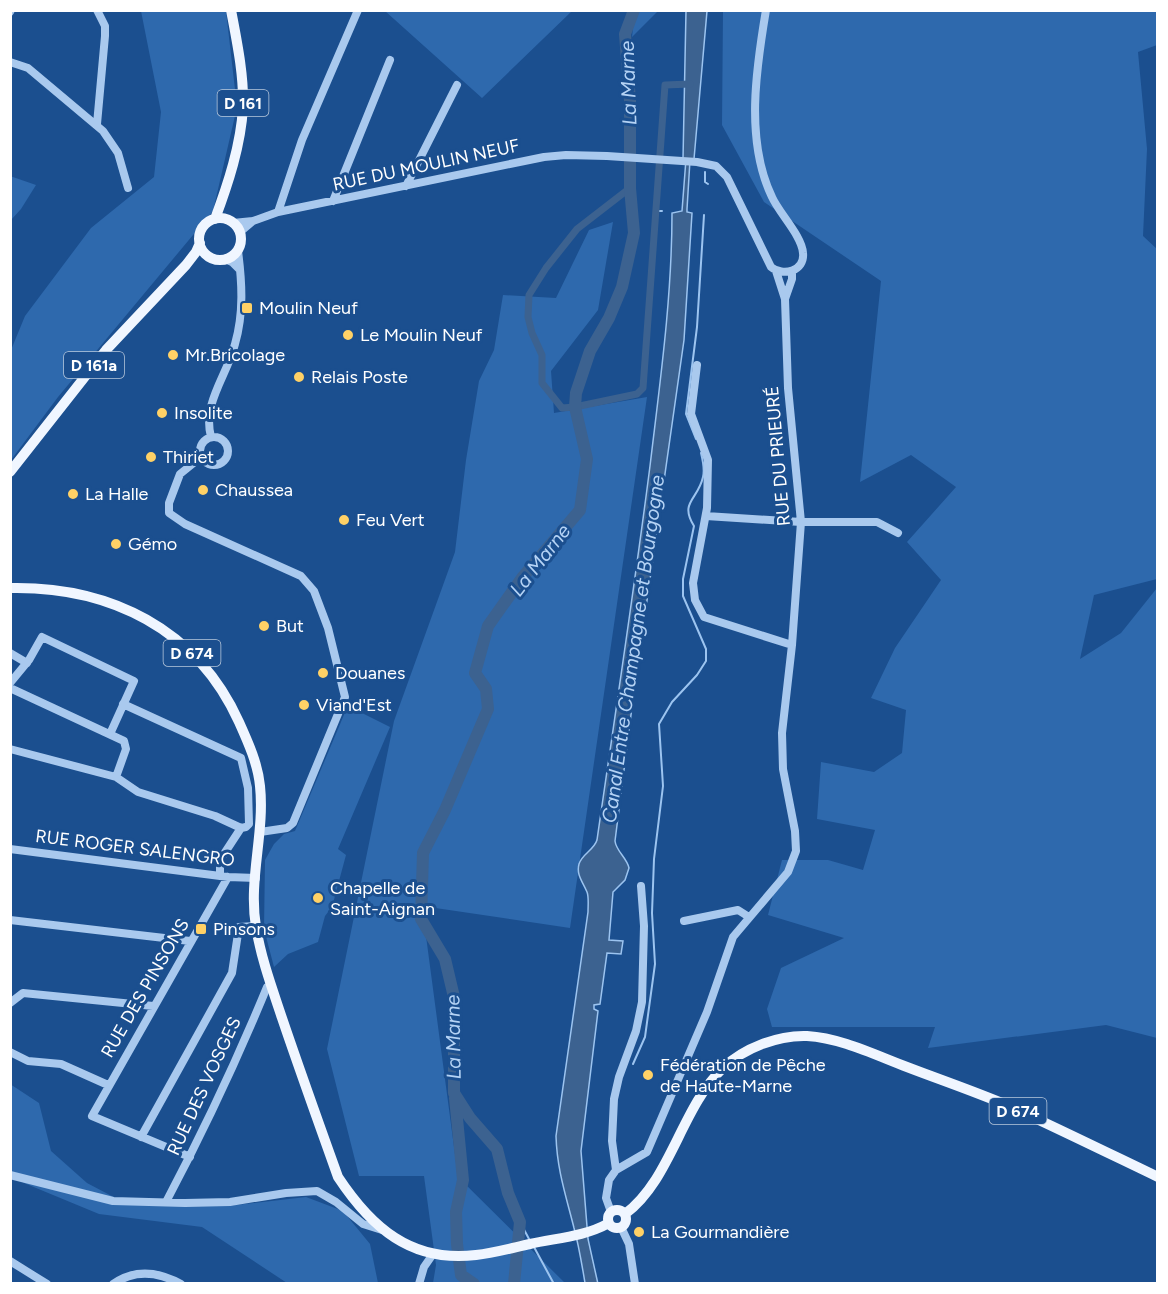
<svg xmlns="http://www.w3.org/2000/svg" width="1168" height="1294" font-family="Figtree,sans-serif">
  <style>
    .green { fill: #2e69ad }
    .water { fill: #3c6290; stroke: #9cc4f0; stroke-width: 1.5 }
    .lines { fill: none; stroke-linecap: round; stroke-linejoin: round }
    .stream { stroke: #9cc4f0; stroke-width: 2 }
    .canal { stroke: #3c6290; stroke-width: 7 }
    .river { stroke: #3c6290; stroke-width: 12 }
    .minor { stroke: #a9c9ee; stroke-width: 8 }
    .major { stroke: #f0f6ff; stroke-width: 10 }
    .poi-dot { fill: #ffd166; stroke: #1b4f8f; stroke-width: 2 }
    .labels { text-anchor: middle; stroke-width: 6; stroke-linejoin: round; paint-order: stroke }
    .shield { fill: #1b4f8f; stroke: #bbcadd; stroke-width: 1.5 }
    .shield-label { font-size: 16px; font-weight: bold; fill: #fff }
    .street-label { font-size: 18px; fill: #fff; stroke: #1b4f8f }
    .poi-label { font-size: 18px; fill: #fff; stroke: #1b4f8f; text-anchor: start }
    .water-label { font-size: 20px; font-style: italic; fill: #b5d3f5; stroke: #1b4f8f }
  </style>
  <rect width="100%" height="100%" fill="#1b4f8f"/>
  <path class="green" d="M 141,11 L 226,11 L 237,107 L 213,211 L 58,397 L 11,460 L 11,350 L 25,316 L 91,228 L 154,177 L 161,112 Z
    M 385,11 L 572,11 L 482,98 Z
    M 635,11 L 658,11 L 632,37 Z
    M 723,11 L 1157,11 L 1157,45 L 1138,52 L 1147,149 L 1143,236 L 1158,250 L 1157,579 L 1094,595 L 1080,659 L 1121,633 L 1157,588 L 1157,1038 L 1106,1025 L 928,1048 L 935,1027 L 772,1027 L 767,1009 L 781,968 L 844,938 L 768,915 L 782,860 L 828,860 L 863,870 L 875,830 L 817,819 L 821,762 L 874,772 L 902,753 L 906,710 L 871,698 L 895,648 L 941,580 L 907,542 L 956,487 L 911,455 L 860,482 L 881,281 L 764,202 L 722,125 Z
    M 10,176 L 36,185 L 21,209 L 11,220 Z
    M 613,222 L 598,310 L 551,371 L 554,413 L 647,397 L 570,928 L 422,906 L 458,1177 L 565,1283 L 433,1283 L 436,1265 L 424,1176 L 359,1176 L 327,1049 L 394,721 L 455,552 L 466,460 L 479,381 L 494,350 L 503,295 L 556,298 L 589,230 Z
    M 352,708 L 390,727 L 338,849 L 346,855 L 332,907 L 325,916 L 318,942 L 288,954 L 274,967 L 264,929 L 265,860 L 274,844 L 284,834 L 295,831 L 346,710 Z
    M 10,1084 L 39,1103 L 51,1151 L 87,1183 L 127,1204 L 227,1206 L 306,1197 L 343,1211 L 370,1244 L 378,1283 L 287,1283 L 202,1227 L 99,1214 L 24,1183 L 11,1174 Z"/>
  <path class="water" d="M 686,11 L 707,11 L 694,159 L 690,160 L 687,209 L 687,212 L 692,213 L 684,340 L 633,699 L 615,841 C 616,851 627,858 629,868 L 625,880 L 613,892 L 609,940 L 623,941 L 621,954 L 607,953 L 600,1004 L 594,1005 L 594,1009 L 598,1011 L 581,1151 L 588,1239 L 598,1284 L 585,1283 C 582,1265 579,1246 574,1228 C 566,1196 557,1170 556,1136 L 588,912 C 588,905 589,897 587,892 C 583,882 576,875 579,864 C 582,854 594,850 597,840 C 615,715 634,591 650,466 C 660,382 672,298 672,213 L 682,211 L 686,159 L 683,159 Z"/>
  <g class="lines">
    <path class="stream" d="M 705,172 L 705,182 L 708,184
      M 655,211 L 662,211
      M 696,439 L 686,414 L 697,327 L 704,215
      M 633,1064 L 645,1037 L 655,964 L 652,913 L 654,859 L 663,786 L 659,724 L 672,702 L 697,675 L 706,661 L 706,649 L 683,596 L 683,579 L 694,526 C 679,502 698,500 703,477 C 705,469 703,461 701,453
      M 520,1222 L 529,1239
      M 534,1247 L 554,1284"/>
    <path class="canal" d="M 630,188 L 577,229 L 546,268 L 529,295 L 528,317 L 532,333 L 542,355 L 542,383 L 562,408 L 575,407 L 637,394 L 643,388 L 665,85 L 690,84"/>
    <path class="river" d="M 455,1098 L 463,1180 L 456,1212 L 457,1244 L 461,1275 L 474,1284
      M 514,1284 L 520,1222 L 508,1193 L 497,1149 L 470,1118 L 454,1093 L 454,997 L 445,959 L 421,919 L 423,853 L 445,810 L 488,709 L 486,689 L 475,673 L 488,626 L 522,578 L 580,510 L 587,459 L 575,407 L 576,393 L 590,351 L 609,318 L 622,287 L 634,233 L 630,188 L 630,101 L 625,34 L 634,10"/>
    <path class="minor" d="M 10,12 L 11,10
      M 10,62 L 28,68 L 103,131 L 118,153 L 128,188
      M 97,124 L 105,36 L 105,26 L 97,10
      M 406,186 L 457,85
      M 333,201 L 390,60
      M 278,212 L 302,140 L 358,10
      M 233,223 L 253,221 L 278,212 L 544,157 L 566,155 L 607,156 L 697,162 L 716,166 L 727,177 L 771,267 C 783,277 805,271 803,253 C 802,236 779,213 772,197 C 745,141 756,69 766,10
      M 240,232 L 253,221
      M 225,259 L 232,262 L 240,270
      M 785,299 L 792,279 L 792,271
      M 697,365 L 691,414 L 708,460 L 707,508 L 693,583 L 695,600 L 704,617 L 792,645
      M200 451a14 14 0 1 1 28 0a14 14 0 1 1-28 0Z
      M 211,437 C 202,403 227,376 235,344 C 244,313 242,282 238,251
      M 201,457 L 180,474 L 169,503 L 169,513 L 185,524 L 301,576 L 314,591 L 328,628 L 345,697 L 293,823 L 287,828 L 260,832
      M 706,516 L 801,522 L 877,522 L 898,533
      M 10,653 L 27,663
      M 10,683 L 29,660 L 42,637 L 134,681 L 110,734
      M 10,688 L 124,741 L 126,749 L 116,777
      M 123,704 L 241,758 L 248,788 L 249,824 L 246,827 L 241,828
      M 10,749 L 116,777 L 138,792 L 215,816 L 241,828 L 220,860 L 220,876
      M 10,849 L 228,877 L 256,878
      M 10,920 L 190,941
      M 684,921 L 738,910 L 749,917
      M 10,1003 L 23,993 L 153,1006
      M 10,1052 L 28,1061 L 61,1064 L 108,1085
      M 141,1137 L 232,973 L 239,927 L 255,926
      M 190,1157 L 92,1116 L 228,877
      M 616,1170 L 612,1141 L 614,1099 L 619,1077 L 636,1031 L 642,1002 L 644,926 L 641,886
      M 10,1175 L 113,1201 L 185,1203 L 230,1202 L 286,1193 L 317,1191 L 336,1202 L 363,1224 L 382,1230
      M 166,1202 C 203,1132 237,1060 267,987 L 271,985
      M 611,1212 L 606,1198 L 609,1180 L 616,1170 L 647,1152 L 707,1012 L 733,937 L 788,872 L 796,851 L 795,831 L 783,769 L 782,733 L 792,645 L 801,522 L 788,388 L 785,299 L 776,271
      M 621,1227 L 629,1244 L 635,1284
      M 10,1261 L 47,1284
      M 113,1284 C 136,1268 159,1272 181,1284
      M 419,1284 L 424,1267 L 433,1254"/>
    <path class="major" d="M199 239a21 21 0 1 1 42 0a21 21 0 1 1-42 0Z
      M 215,219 C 228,184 241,145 243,107 C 244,75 237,42 231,10
      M 10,472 L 106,350 L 186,265 L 196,252 L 200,243
      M 10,588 C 110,586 197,629 239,722 C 248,742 258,764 260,786 C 265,833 248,880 256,927 C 261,958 272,988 282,1018 C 300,1071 319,1124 338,1177 C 371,1227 411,1263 476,1255 C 494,1253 512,1248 530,1244 C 556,1238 584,1237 609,1223
      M608 1219a9 9 0 1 1 18 0a9 9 0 1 1-18 0Z
      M 625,1214 C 671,1180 681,1108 723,1068 C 744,1048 778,1035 807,1036 C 841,1038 875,1055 907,1067 C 941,1080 976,1092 1009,1106 C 1059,1129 1108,1153 1158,1177"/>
  </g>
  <g class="poi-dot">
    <rect x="241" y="302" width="12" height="12" rx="3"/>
    <circle cx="348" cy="335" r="6"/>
    <circle cx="173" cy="355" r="6"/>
    <circle cx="299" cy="377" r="6"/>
    <circle cx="162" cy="413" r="6"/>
    <circle cx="151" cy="457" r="6"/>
    <circle cx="203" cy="490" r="6"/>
    <circle cx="73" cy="494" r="6"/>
    <circle cx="344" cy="520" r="6"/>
    <circle cx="116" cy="544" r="6"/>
    <circle cx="264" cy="626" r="6"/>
    <circle cx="323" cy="673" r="6"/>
    <circle cx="304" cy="705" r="6"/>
    <circle cx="318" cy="898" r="6"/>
    <rect x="195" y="923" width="12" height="12" rx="3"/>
    <circle cx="648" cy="1075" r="6"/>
    <circle cx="639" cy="1232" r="6"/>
  </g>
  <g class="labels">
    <g class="shield">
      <rect x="217.5" y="90" width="51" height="26" rx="4.5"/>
      <rect x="64" y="352" width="60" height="26" rx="4.5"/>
      <rect x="163.5" y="640" width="57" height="26" rx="4.5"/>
      <rect x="989.5" y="1098" width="57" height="26" rx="4.5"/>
    </g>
    <g class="shield-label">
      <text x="243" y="109">D 161</text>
      <text x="94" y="371">D 161a</text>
      <text x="192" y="659">D 674</text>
      <text x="1018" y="1117">D 674</text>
    </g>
    <g class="street-label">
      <text transform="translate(426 165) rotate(-12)" y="6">RUE DU MOULIN NEUF</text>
      <text transform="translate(778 456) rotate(-95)" y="6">RUE DU PRIEURÉ</text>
      <text transform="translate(135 848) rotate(7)" y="6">RUE ROGER SALENGRO</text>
      <text transform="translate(145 988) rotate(-60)" y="6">RUE DES PINSONS</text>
      <text transform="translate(204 1086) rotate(-65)" y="6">RUE DES VOSGES</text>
    </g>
    <g class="poi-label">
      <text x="259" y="314">Moulin Neuf</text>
      <text x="360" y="341">Le Moulin Neuf</text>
      <text x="185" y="361">Mr.Bricolage</text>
      <text x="311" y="383">Relais Poste</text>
      <text x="174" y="419">Insolite</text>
      <text x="163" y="463">Thiriet</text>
      <text x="215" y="496">Chaussea</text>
      <text x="85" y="500">La Halle</text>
      <text x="356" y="526">Feu Vert</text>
      <text x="128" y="550">Gémo</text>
      <text x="276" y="632">But</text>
      <text x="335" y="679">Douanes</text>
      <text x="316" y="711">Viand'Est</text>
      <text x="330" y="894">Chapelle de<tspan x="330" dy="21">Saint-Aignan</tspan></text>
      <text x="213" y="935">Pinsons</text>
      <text x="660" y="1071">Fédération de Pêche<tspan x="660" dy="21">de Haute-Marne</tspan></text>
      <text x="651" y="1238">La Gourmandière</text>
    </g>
    <g class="water-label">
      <text transform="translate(628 83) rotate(-92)" y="7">La Marne</text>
      <text transform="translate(540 560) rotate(-52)" y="7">La Marne</text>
      <text transform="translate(633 649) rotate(-82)" y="7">Canal Entre Champagne et Bourgogne</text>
      <text transform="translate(453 1037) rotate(-91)" y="7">La Marne</text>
    </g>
  </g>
  <rect width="1168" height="1294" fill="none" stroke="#ffffff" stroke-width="24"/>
</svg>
